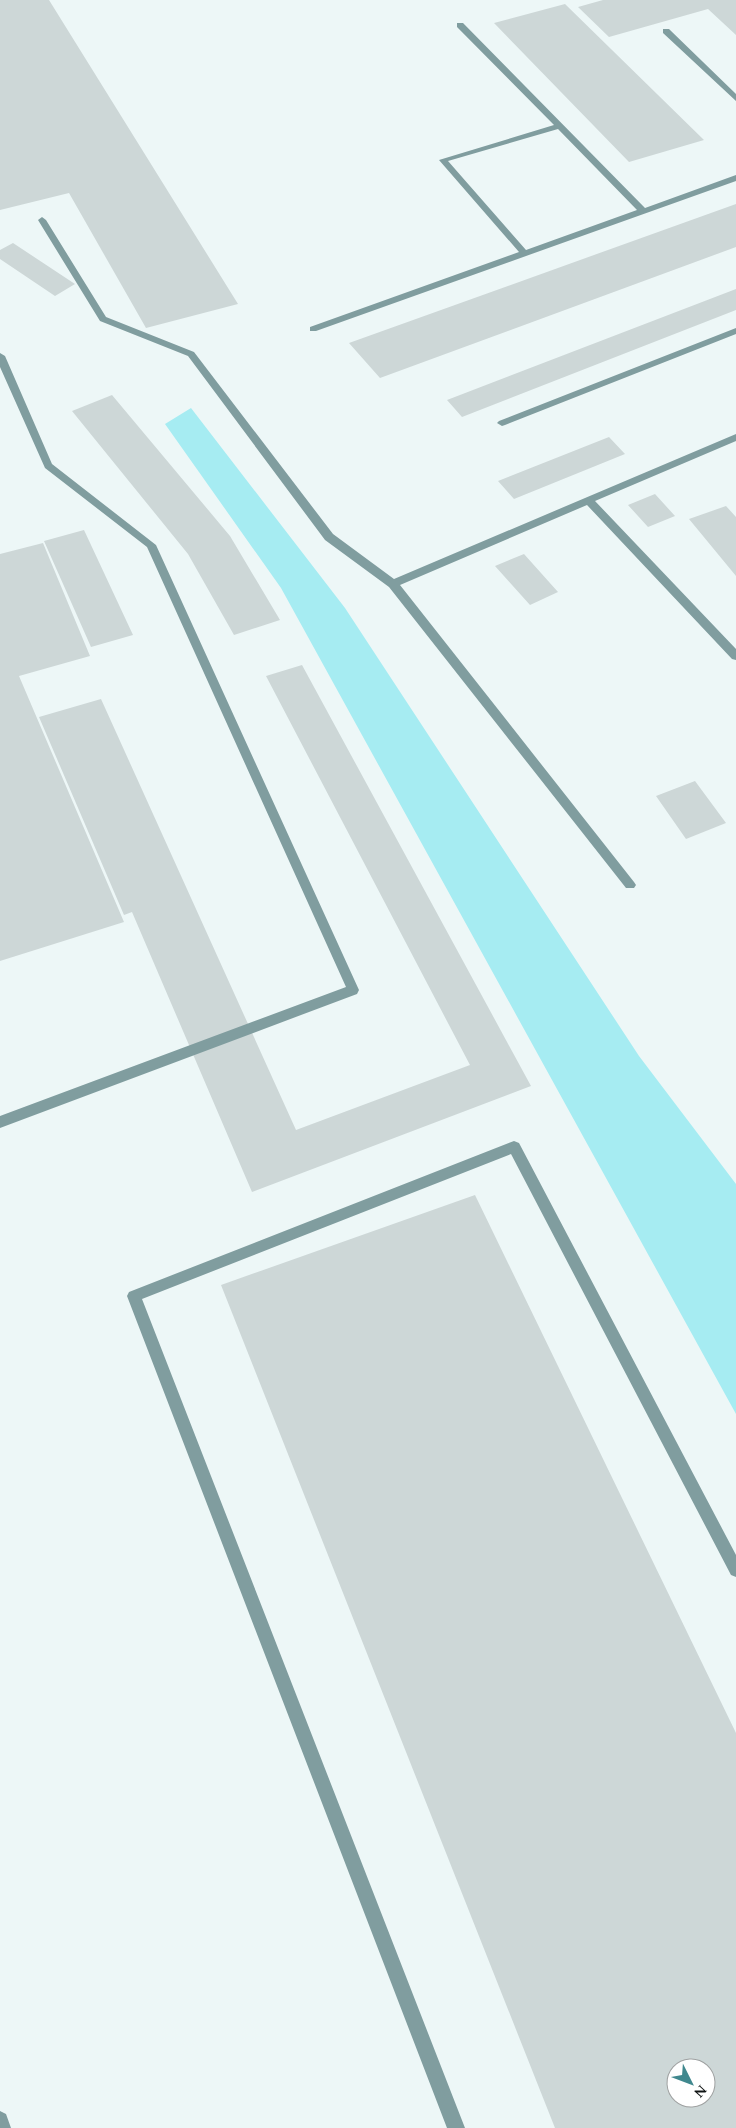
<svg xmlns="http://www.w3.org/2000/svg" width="736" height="2128" font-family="Spectral,serif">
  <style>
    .green { fill: #a6ecf2 }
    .building { fill: #cdd7d7; fill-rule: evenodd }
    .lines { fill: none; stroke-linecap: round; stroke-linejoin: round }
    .lane { fill: #809d9f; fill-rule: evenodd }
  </style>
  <rect width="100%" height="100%" fill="#edf7f7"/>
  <path class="green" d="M 191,408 L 345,608 L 639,1056 L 736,1184 L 736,1414 L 281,588 L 165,424 Z"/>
  <path class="building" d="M 0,0 L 49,0 L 238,304 L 146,328 L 69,193 L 0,210 Z
    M 603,0 L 736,0 L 736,35 L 708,9 L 609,37 L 578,7 Z
    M 565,4 L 704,140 L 629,162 L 494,23 Z
    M 736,204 L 736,247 L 380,378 L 349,343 Z
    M 13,243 L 75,284 L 55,296 L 0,259 L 0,250 Z
    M 736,289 L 736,310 L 462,417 L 447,400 Z
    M 112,395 L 230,536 L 280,620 L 234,635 L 188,554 L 72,411 Z
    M 609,437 L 625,454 L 514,499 L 498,481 Z
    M 655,494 L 675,516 L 648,527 L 628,505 Z
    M 726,506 L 736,517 L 736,576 L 689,519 Z
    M 84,530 L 133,635 L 91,647 L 44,541 Z
    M 43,543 L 90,656 L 19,676 L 124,922 L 0,961 L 0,554 Z
    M 524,554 L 558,592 L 530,605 L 495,566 Z
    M 302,665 L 531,1086 L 252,1192 L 132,912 L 124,915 L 39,717 L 101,699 L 296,1130 L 470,1065 L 266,676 Z
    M 695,781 L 726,823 L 686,839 L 656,796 Z
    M 475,1195 L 736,1733 L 736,2128 L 555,2128 L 221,1285 ZM 676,2068 L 706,2068 L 706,2098 L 676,2098 Z"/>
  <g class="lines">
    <path class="lane" d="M 457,23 L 463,23 L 645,208 L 736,175 L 736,181 L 316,331 L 310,331 L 310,327 L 519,252 L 439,160 L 554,125 L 457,27 ZM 558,129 L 637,210 L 526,250 L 448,161 Z
      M 663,29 L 669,29 L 736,94 L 736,101 L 663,33 Z
      M 42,217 L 46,220 L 106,317 L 194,352 L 333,534 L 394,579 L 736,434 L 736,441 L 595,501 L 736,649 L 736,660 L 732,659 L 587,505 L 400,585 L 634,882 L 636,885 L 634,888 L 626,888 L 389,587 L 325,540 L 188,356 L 100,321 L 38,220 Z
      M 736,328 L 736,334 L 505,425 L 502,426 L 497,423 L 499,421 Z
      M 0,353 L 5,356 L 52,464 L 156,545 L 359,990 L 357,994 L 0,1128 L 0,1116 L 346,987 L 147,547 L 45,468 L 0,367 Z
      M 514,1141 L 519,1143 L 736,1555 L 736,1577 L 731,1575 L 511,1154 L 142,1299 L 465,2128 L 447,2128 L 127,1296 L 129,1292 Z
      M 0,2111 L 6,2114 L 11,2128 L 0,2128 Z"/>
  </g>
  <g transform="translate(691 2083) rotate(132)"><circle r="24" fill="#ffffff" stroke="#9fa1a1"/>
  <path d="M0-4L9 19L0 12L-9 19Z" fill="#40888e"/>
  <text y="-8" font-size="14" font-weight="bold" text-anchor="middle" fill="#0f1313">N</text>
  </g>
</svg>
